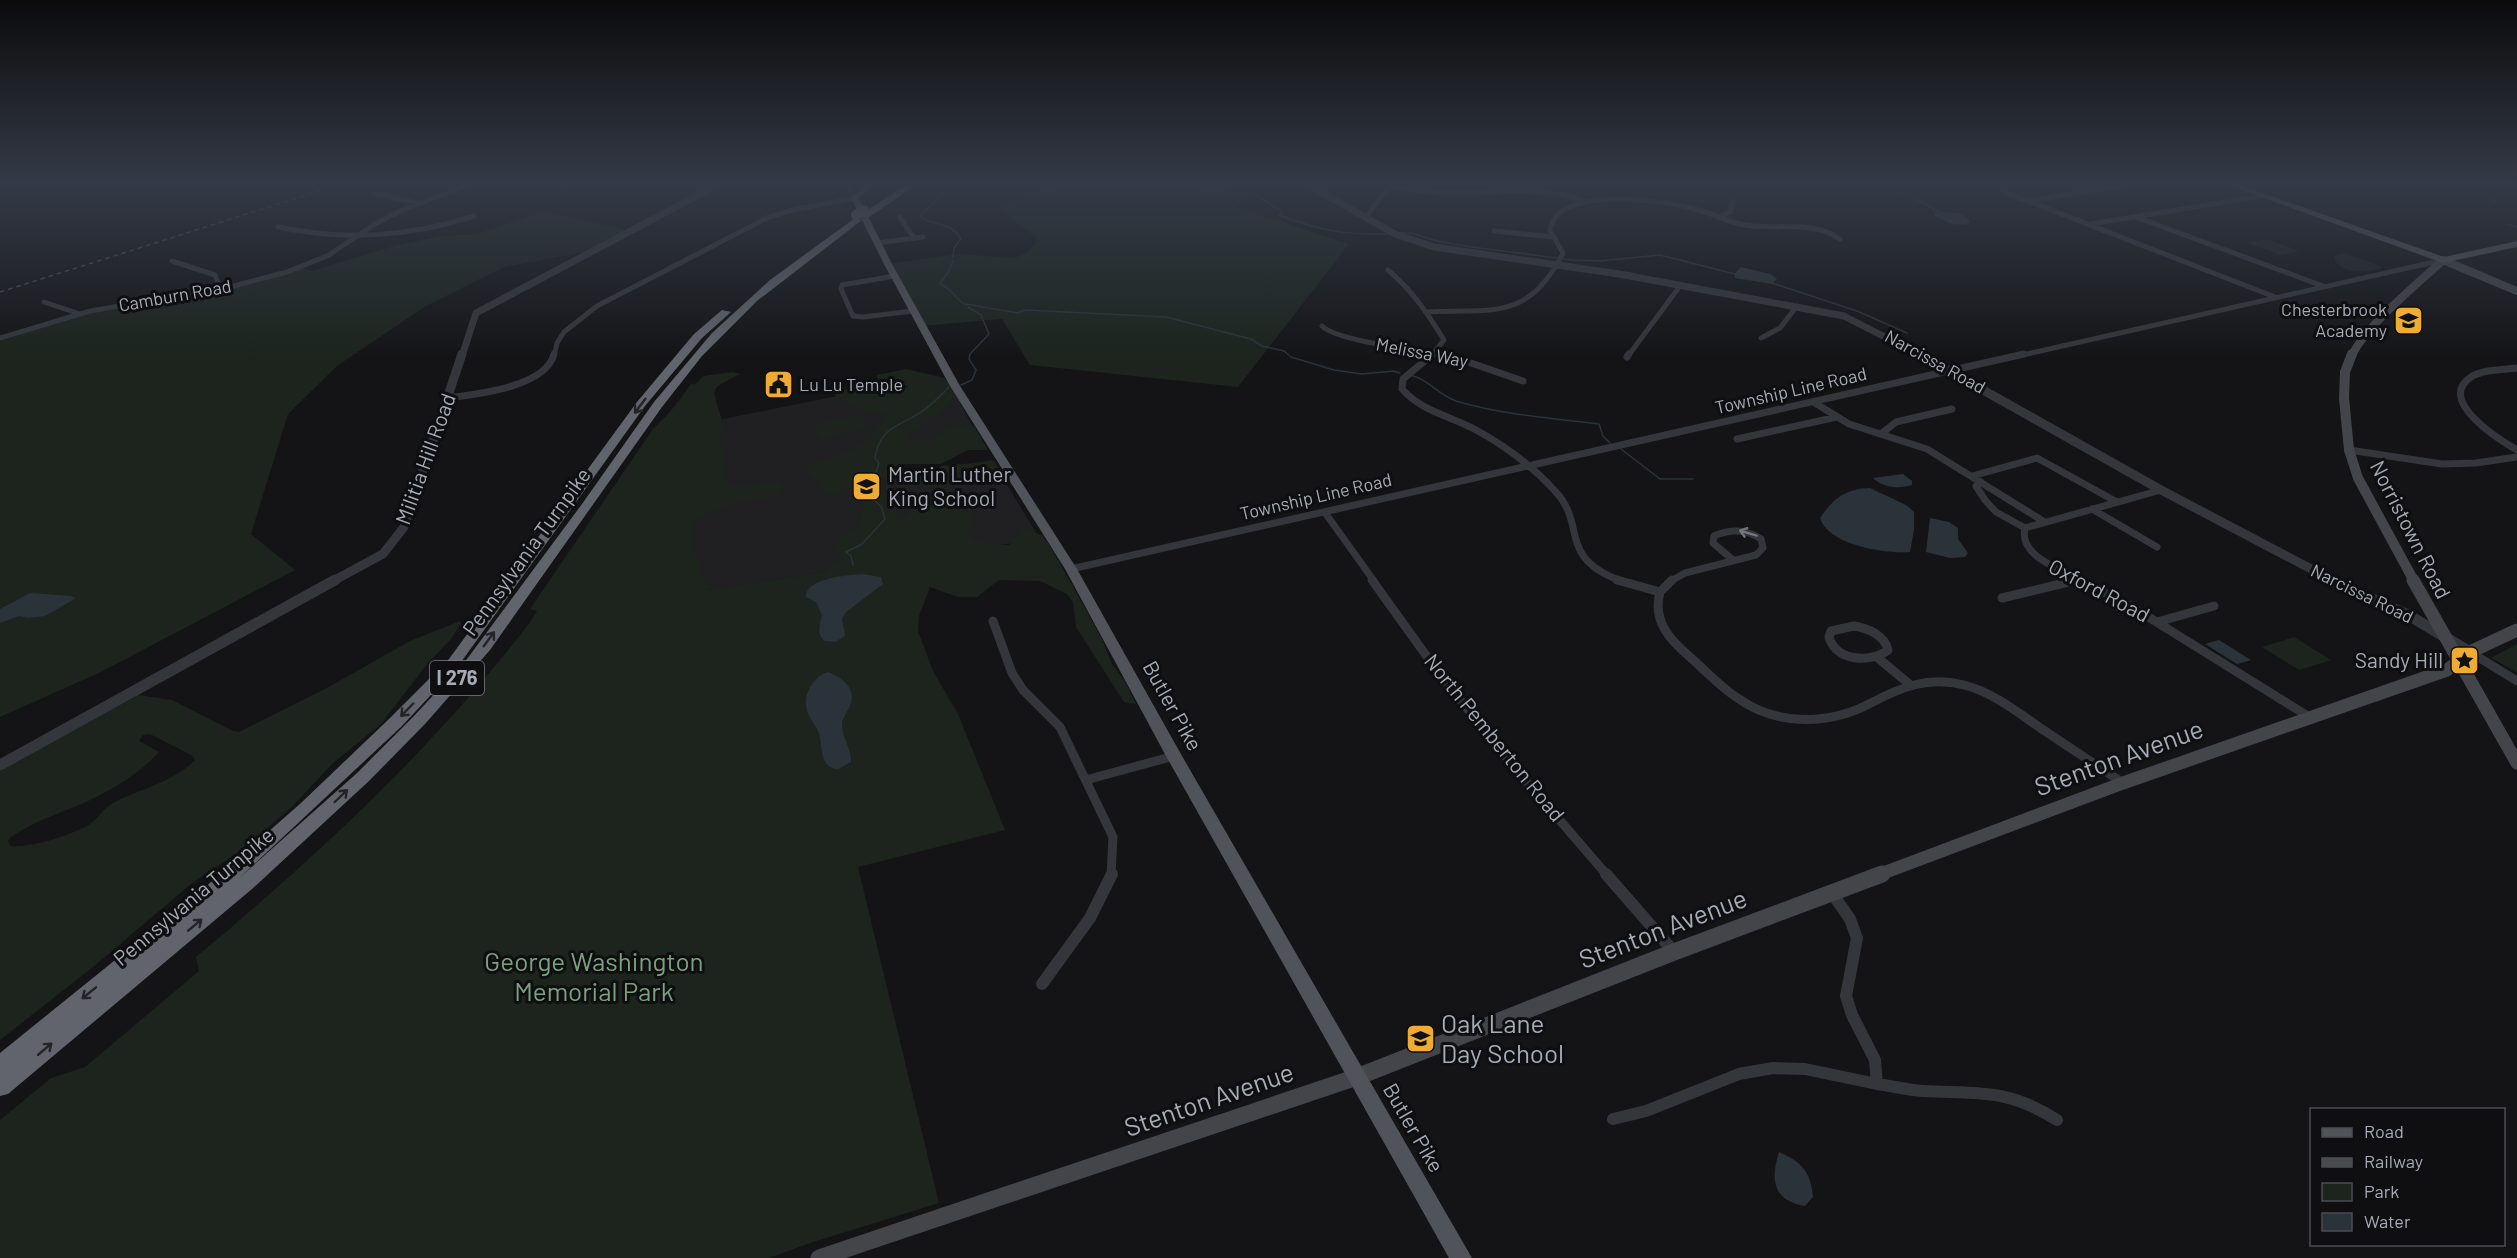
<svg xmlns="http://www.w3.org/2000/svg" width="2517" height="1258" font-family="Barlow,sans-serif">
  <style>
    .built { fill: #202023 }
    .green { fill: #1c241d; fill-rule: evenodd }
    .water { fill: #2a3339 }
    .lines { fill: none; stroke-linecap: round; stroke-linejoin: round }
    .stream { stroke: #2a3339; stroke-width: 1.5 }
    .minor-far3 { stroke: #35363b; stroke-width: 5 }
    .minor-far2 { stroke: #35363b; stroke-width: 7 }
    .minor-far1 { stroke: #35363b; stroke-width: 9 }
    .minor { stroke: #35363b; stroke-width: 12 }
    .tertiary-far2 { stroke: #35363b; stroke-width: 7 }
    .tertiary-far1 { stroke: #35363b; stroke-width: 9 }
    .tertiary { stroke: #35363b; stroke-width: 11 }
    .secondary-far3 { stroke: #43454b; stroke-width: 8 }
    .secondary-far2 { stroke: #43454b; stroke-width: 10 }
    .secondary-far1 { stroke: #43454b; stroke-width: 13 }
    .secondary { stroke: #43454b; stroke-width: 17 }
    .primary { fill: #51535a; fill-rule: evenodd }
    .motorway { fill: #61646c; fill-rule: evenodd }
    .rail { stroke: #484a50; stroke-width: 1.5; stroke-dasharray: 4.5 4; stroke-linecap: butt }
    .motorway-bridge { stroke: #61646c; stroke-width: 10 }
    .oneway { stroke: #242428 }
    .oneway2 { stroke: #73767f }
    .labels { text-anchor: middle; stroke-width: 6; stroke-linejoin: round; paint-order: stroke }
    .far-street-label { font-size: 18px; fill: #a6abb6; stroke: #0f0f11 }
    .far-poi-label { font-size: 18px; fill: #a6abb6; stroke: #0f0f11; text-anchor: end }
    .shield { fill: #0f0f11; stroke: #797c84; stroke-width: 1.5 }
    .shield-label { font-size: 20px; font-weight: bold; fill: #a6abb6 }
    .street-label { font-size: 21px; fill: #a6abb6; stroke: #0f0f11 }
    .poi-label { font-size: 21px; fill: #a6abb6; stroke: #0f0f11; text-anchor: start }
    .near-street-label { font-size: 26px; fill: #a6abb6; stroke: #0f0f11 }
    .near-park-label { font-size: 26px; fill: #7da17f; stroke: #0f0f11 }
    .near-poi-label { font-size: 26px; fill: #a6abb6; stroke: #0f0f11; text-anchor: start }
  </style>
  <rect width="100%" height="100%" fill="#141416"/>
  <path class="built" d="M 882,387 L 892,404 L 953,390 L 983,446 L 887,466 L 894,477 L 992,460 L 1040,539 L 681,594 L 708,422 Z"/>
  <path class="green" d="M 1061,182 L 1187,182 L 1250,194 L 1236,207 L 1349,244 L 1238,387 L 1030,365 L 1002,319 L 921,326 L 888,264 L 958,254 L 1015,258 L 1027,253 L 1035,244 L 1037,238 L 997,207 Z
    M 544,211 L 627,230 L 586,252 L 504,267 L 426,306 L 337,366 L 288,414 L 251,534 L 295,570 L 101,672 L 0,717 L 0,341 L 93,312 L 210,293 L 259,282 L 302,268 L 312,271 L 394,246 L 441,236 L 477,234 Z
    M 2266,239 L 2300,251 L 2281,255 L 2248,243 Z
    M 2344,253 L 2381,266 L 2381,268 C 2365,272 2345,276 2334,259 L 2335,256 Z
    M 906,369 L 945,378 C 948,382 954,390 955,395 C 956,403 915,430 907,434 L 907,440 L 929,441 C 942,432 957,421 974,426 L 988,450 L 968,450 L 941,464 L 904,464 L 898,467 L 903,474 C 881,478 858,483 838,491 L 840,494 L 820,491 L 817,485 L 818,478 L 812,478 L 806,471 L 807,465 C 849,449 862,457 886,412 L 869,411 L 835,399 L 836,394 C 847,389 861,383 873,386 C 888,390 895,398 908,386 L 878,380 L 877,375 Z
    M 732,372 L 740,374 L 721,384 L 716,388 L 714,394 L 723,424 L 720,436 L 728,482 L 731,486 L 783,482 L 782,491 L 777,497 C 740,501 726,501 694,523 L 694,549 L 702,578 L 710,583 L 705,590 L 829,571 L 830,565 L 844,559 L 832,551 L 844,535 L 859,524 L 865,498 L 872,491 L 890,491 L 909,501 L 908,506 L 896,511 L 898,519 L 906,518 L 917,507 L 938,503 C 950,510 960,507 974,514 L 975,522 L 968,532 L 973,540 L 992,544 L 1009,545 L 1023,527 L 1043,536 L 1053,551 L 1102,639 L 1112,664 L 1126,683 L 1136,704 L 1124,702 L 1076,627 L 1073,602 L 1067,594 L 1040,581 L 999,580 L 977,597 L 958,597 L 930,587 L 919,616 L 918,631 L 933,671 L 958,714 L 1005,830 L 858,867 L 939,1203 L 810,1243 L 769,1258 L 0,1258 L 0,1120 L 51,1078 L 85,1067 L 199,971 L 196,957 C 318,855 434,748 531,621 L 537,611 L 530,609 L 653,429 L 670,412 L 692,383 L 694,385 L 704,376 Z
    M 860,415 L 863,418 L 867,428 L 819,439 L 815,424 Z
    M 994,461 L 1004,476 L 1004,481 C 994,488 979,485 968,480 C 953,484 934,494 919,483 L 919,479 L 942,466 Z
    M 460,621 L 461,624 L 451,639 L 428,663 L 381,724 L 332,764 L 292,807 L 239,852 L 192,883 L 93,967 L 0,1040 L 0,770 L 139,695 L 172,700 L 233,731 L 239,732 L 327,688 L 410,641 ZM 150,734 L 193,756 L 195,760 C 174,782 139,789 113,803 C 102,809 99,818 90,824 C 72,835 32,848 10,846 L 8,841 L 10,838 C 29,824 43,820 64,811 C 97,799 136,778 159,752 L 139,741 L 143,735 Z
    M 2294,637 L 2331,660 L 2299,670 L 2262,647 Z
    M 2517,644 L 2517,672 L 2491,658 Z"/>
  <path class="water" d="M 1935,212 C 1947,213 1964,210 1970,222 L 1966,225 L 1952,224 L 1935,216 Z
    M 1741,267 L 1770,274 L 1777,279 L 1772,284 L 1735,278 L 1734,274 Z
    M 1903,474 L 1912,481 L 1912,485 C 1897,489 1884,488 1873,478 Z
    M 1870,488 L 1906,505 L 1914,512 L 1914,530 L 1910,552 C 1885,554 1828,545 1820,518 C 1834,498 1845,489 1870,488 Z
    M 1930,518 L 1949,522 L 1958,528 L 1958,539 L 1968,553 L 1965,557 L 1950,558 L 1926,552 Z
    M 863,574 L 881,577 L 883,584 L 846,612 L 842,619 L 845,636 L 835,642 L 825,641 C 816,635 820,624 822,615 L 816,602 L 806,597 C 805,578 848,575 863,574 Z
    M 30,593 L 71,596 L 76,598 L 45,616 L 28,618 L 19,616 L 0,623 L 0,609 Z
    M 2219,640 L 2251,660 L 2237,664 L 2205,644 Z
    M 828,672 C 844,679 858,689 849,708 C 846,714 842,718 842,725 C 842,738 852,749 851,762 L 838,769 C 817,767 824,745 818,731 C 815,724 809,718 807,710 C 802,695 814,676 828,672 Z
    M 1779,1152 C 1802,1162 1811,1172 1813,1197 L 1805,1206 C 1773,1201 1770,1180 1779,1152 Z"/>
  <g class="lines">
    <path class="stream" d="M 949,182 L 952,186 L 920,216 C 934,227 952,222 961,239 L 954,248 L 953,257
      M 1221,182 L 1252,192 L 1282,212 L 1279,215 C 1321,231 1345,235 1390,234
      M 1862,182 L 1909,195 L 1941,213
      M 2473,182 L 2497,203
      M 2506,224 L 2517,227
      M 1401,233 L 1411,233 L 1437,241 L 1471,247 L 1572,260 L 1600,261 L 1660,255 L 1735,274
      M 949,271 L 953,261
      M 948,272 L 940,284 C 952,288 955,299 966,305
      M 1772,283 L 1857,311 L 1907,333
      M 966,304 L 1017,313 L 1025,310 L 1166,317 L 1251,339 L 1262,346 L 1284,351 L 1291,357 L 1334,370 L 1362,374 L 1393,371 L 1400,373
      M 1413,376 C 1428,379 1438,395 1456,401 C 1503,415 1551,418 1599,424 L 1603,436 L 1610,443
      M 961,385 L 972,380 L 976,370 L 969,359 L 970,354 L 989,334 L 981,315 L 968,307
      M 1621,449 L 1660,479 L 1693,479
      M 874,479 L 879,463 L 875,458 C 880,425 901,427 924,410 C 933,404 941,395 949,387
      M 853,565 L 851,556 L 846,552 L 862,544 L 885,519 L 881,506 L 875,501 L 878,486"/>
    <path class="minor-far3" d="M 544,182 L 566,187
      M 1389,187 C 1409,189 1429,193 1450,193 C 1496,194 1539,184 1584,201
      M 2005,192 L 2275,297
      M 375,193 L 417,203
      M 2028,201 L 2144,182
      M 900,217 L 914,238
      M 1366,217 L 1392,183
      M 1720,217 L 1730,212 L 1733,201
      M 2136,217 L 2323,286
      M 2091,224 L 2262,196
      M 278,227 C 346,241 408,237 474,216
      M 1494,231 L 1553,237
      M 877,243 L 923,237
      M 172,261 L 215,275 L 220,289
      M 1388,270 C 1412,290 1428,314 1444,340 L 1431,356
      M 894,276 L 842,285 L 841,289 L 853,316 L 863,317 L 913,311
      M 44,302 L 77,313
      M 1427,312 C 1493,309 1529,321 1563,253 L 1550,230 C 1552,224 1553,218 1558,214 C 1587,189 1667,201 1702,211 C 1716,215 1730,223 1745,225 C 1776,230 1813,220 1840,239
      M 1322,326 C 1338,342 1427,351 1454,356
      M 0,338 L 90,311 L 226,288 L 287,272 L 327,256 L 375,224 L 402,210 L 476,182
      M 1761,338 L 1780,328 L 1797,306
      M 554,356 L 557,343 L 564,332 L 597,306 L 767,218 L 792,210 L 855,198 L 847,182
      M 1628,356 L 1680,286
      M 2018,356 L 2443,260"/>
    <path class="minor-far2" d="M 1433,354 L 1403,379 L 1402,389 C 1422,412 1452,416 1478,431 C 1505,446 1533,467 1554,490 C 1588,524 1556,557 1621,581
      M 1445,354 L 1523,381
      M 1627,357 L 1629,354
      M 2517,368 C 2503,370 2483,369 2471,377 C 2436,400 2498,439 2517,450
      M 448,398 C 477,394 546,387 554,354
      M 1815,403 L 1849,424 L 1927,449 L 2043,521
      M 1881,434 L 1896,422 L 1952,409
      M 1737,439 L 1837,417
      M 2349,450 L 2442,464 L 2476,463 L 2517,457
      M 1972,476 L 2037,458 L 2117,502
      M 1981,482 L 1976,486 L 1985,500 L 1996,512 L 2025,528
      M 2092,509 L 2157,547
      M 1326,514 L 1374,581
      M 1071,569 L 2024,354
      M 1671,581 L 1685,573 L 1756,555 L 1763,548 L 1761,539 C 1746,529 1730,529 1714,536 L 1713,543 L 1733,560
      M 2072,581 L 2077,580
      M 2083,581 C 2063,570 2018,557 2025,528 L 2161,490"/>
    <path class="minor-far1" d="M 1372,580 L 1438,672 L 1513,766 L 1607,875
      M 1617,580 L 1660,592 C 1652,621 1670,640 1690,657 C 1706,671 1721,688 1739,699 C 1778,726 1828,725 1869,704 C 1901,687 1928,676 1964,685 C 1992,692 2016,711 2039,727 C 2067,746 2095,764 2123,783
      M 2080,580 L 2134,608 L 2311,718
      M 1660,592 L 1672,580
      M 2002,598 L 2077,580
      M 993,621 L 1012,673 L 1023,690 L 1060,727 L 1113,837 L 1111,875
      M 2157,622 L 2214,606
      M 1854,626 C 1867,628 1885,635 1888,650 C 1872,663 1836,662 1829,637 L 1831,631 Z
      M 2470,652 L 2517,681
      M 1878,658 L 1908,683
      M 1086,780 L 1174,756"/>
    <path class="minor" d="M 1606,874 L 1674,952
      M 1832,893 L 1850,919 L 1857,938 L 1846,996 L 1852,1015 L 1875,1060 L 1877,1084 C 1892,1086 1908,1090 1923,1091 C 1979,1094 2007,1088 2057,1120
      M 1042,984 L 1090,918 L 1112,874
      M 1613,1119 L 1646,1111 L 1739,1074 L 1773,1068 L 1805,1069 L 1877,1084"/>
    <path class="tertiary-far2" d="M 1303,182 L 1395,234 L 1434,247 L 1619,274 L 1844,316 L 1922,356
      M 462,356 L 476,313 L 723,182"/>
    <path class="tertiary-far1" d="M 1919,354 L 2161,490 L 2334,581
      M 333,581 L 383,554 L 404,527 L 462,354"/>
    <path class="tertiary" d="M 2330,580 L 2410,616 L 2470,652
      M 0,765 L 335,580"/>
    <path class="secondary-far3" d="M 2352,356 C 2363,328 2420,282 2443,260 L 2517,291"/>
    <path class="secondary-far2" d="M 2352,354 L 2345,372 L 2344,398 L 2349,450 L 2358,478 L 2414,581"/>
    <path class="secondary-far1" d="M 2413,580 L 2517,763
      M 1878,875 L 2123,783 L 2447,670 L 2470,652 L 2517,630"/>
    <path class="secondary" d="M 819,1258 L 1357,1077 L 1674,952 L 1882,874"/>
    <path class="primary" d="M 869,182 L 877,182 L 859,198 L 892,264 L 960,386 L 1077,569 L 1182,756 L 1472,1258 L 1449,1258 L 1166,756 L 1065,569 L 950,386 L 884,264 L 851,198 Z
      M 2220,182 L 2231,182 L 2444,257 L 2517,241 L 2517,247 L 2443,263 Z"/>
    <path class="motorway" d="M 911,182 L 921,182 L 869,217 L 863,217 L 863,213 Z
      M 855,218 L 862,220 L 757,301 L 702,356 L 662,407 L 490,650 L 425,724 L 369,781 L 252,889 L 8,1094 L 0,1096 L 0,1053 L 203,889 L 301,803 L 389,719 L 449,659 L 637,402 L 694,334 L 722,310 L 731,312 L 702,338 L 645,406 L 459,665 L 401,727 L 237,880 L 357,773 L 413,717 L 467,659 L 582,504 L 654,402 L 712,333 L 770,280 Z"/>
    <path class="rail" d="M 0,292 L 348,182"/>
    <path class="motorway-bridge" d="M 856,215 L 864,210"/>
  </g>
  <defs><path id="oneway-shaft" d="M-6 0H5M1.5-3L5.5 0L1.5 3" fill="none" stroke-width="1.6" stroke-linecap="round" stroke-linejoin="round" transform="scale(1.5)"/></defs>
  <g class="oneway">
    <use href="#oneway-shaft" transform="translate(640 406) rotate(127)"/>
    <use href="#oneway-shaft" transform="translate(489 639) rotate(-54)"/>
    <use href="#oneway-shaft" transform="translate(407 710) rotate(134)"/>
    <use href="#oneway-shaft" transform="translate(341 796) rotate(-44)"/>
    <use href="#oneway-shaft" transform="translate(195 925) rotate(-40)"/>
    <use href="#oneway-shaft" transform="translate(89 993) rotate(141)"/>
    <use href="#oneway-shaft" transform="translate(45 1049) rotate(-40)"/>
  </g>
  <use class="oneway2" href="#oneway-shaft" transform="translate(1748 533) rotate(-163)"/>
  <linearGradient id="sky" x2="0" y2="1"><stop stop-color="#0b0b0c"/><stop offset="0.51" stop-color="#343a47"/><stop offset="1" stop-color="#343a47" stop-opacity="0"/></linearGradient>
  <rect width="2517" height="359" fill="url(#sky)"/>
  <defs>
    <symbol id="school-square" viewBox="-11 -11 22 22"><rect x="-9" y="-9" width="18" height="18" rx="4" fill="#efac33" stroke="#0f0f11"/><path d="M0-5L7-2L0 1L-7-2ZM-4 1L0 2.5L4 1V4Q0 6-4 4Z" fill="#111"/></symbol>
    <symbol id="civic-square" viewBox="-11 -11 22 22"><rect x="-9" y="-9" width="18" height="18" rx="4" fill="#efac33" stroke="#0f0f11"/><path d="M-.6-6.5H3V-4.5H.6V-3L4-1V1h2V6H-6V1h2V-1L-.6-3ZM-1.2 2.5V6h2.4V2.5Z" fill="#111"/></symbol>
    <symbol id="sight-square" viewBox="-11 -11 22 22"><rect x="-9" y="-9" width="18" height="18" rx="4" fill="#efac33" stroke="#0f0f11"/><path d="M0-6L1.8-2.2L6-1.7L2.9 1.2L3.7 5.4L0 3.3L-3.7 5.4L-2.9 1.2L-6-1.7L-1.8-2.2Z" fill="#111"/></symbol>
  </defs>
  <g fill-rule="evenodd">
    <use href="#school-square" x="2392" y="304" width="33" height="33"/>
    <use href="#civic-square" x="762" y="368" width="33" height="33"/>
    <use href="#school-square" x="850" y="470" width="33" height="33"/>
    <use href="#sight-square" x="2448" y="644" width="33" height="33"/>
    <use href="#school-square" x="1404" y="1022" width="33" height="33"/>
  </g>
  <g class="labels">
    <g class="far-street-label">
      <text transform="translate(175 296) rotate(-10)" y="6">Camburn Road</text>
      <text transform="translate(1422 353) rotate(11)" y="6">Melissa Way</text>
      <text transform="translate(1935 362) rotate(29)" y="6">Narcissa Road</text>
      <text transform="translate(1791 391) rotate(-13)" y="6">Township Line Road</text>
      <text transform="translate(1316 497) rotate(-13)" y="6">Township Line Road</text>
      <text transform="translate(2362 594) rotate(26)" y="6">Narcissa Road</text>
    </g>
    <g class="far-poi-label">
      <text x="2387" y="316">Chesterbrook<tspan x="2387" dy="21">Academy</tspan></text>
      <text x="799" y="391" text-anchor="start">Lu Lu Temple</text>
    </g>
    <rect class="shield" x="430" y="661" width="54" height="34" rx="4.5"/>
    <g class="shield-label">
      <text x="457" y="685">I 276</text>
    </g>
    <g class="street-label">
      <text transform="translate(426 459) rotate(-70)" y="7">Militia Hill Road</text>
      <text transform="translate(2410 530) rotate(63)" y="7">Norristown Road</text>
      <text transform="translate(527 552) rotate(-54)" y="7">Pennsylvania Turnpike</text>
      <text transform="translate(2099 591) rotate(28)" y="7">Oxford Road</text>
      <text transform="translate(1172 706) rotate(61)" y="7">Butler Pike</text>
      <text transform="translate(1494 738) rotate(51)" y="7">North Pemberton Road</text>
      <text transform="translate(194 897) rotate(-40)" y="7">Pennsylvania Turnpike</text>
      <text transform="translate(1413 1128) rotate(60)" y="7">Butler Pike</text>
    </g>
    <g class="poi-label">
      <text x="888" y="482">Martin Luther<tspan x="888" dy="24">King School</tspan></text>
      <text x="2443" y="668" text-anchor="end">Sandy Hill</text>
    </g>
    <g class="near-street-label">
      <text transform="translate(2119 758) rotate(-20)" y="9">Stenton Avenue</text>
      <text transform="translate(1663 929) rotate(-21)" y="9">Stenton Avenue</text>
      <text transform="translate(1209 1100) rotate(-19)" y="9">Stenton Avenue</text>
    </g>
    <g class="near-park-label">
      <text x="594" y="971">George Washington<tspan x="594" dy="30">Memorial Park</tspan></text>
    </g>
    <g class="near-poi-label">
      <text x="1441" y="1033">Oak Lane<tspan x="1441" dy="30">Day School</tspan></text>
    </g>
  </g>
  <rect x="2310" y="1108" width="195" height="138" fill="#0f0f11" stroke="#4b4d53" stroke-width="1.5"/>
  <rect x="2322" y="1128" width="30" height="9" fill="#51535a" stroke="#4b4d53" stroke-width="1.5"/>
  <text x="2364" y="1138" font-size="18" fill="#a6abb6">Road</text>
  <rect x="2322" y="1158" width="30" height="9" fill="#484a50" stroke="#4b4d53" stroke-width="1.5"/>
  <text x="2364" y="1168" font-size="18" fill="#a6abb6">Railway</text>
  <rect x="2322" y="1183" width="30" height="18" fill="#1c241d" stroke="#4b4d53" stroke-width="1.5"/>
  <text x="2364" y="1198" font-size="18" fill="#a6abb6">Park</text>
  <rect x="2322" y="1213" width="30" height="18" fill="#2a3339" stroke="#4b4d53" stroke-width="1.5"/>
  <text x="2364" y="1228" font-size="18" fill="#a6abb6">Water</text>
</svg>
